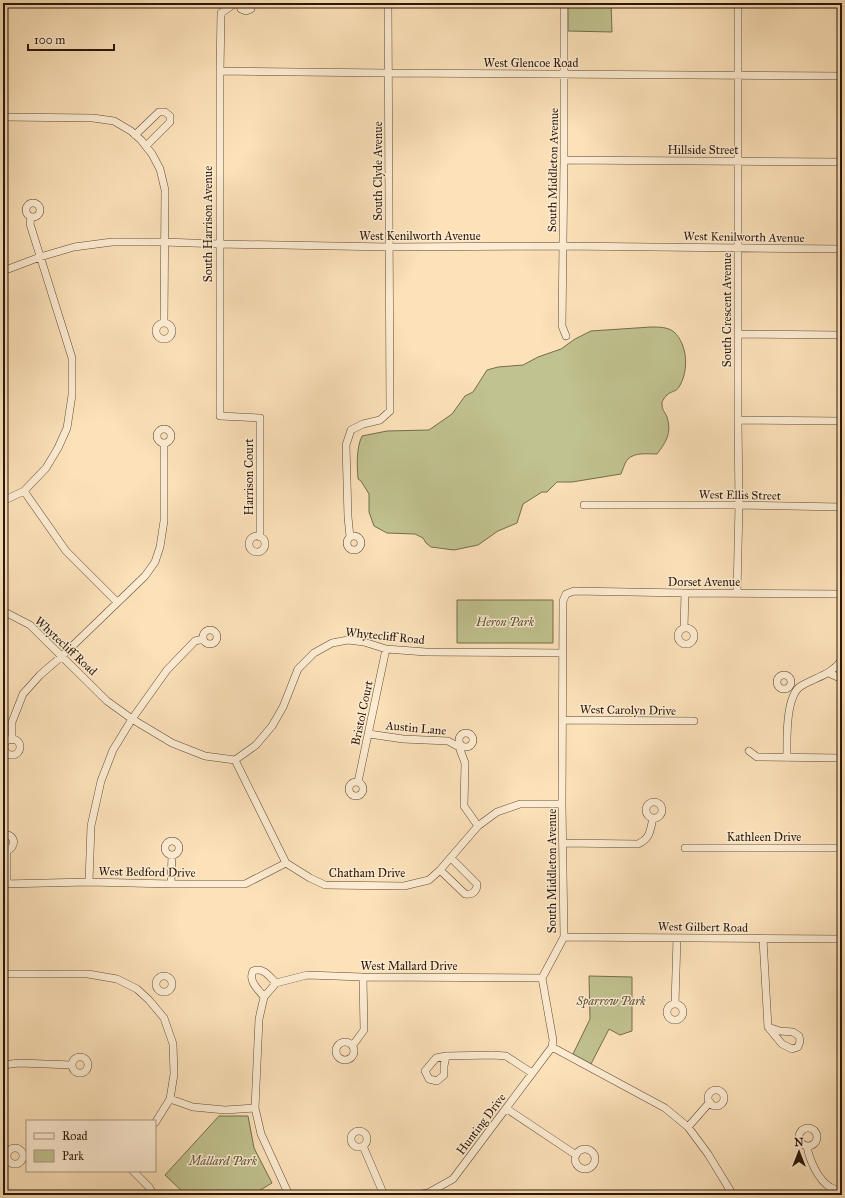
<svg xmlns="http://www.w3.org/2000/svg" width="845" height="1198" font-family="'IM FELL Great Primer',serif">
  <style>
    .green { fill: #c0c28f; stroke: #756c4c }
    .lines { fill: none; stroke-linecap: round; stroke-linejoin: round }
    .minor-casing { stroke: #5e4a34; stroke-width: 8 }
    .minor { stroke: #fdecd2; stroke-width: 7 }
    .labels { text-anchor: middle; stroke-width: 3; stroke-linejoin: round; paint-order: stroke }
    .street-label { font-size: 12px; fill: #2a1708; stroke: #fdecd2 }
    .park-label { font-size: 12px; font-style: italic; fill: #5e5337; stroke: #fdecd2 }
  </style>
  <rect width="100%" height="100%" fill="#fce1b9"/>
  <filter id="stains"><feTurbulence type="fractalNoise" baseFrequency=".005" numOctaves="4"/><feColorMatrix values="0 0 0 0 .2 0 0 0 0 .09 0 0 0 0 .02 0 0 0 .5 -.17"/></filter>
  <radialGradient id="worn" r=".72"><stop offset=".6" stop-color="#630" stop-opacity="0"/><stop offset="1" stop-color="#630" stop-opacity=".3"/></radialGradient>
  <path class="green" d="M 568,3 L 611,3 L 612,32 L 568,31 Z
    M 651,327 C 659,327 668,327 674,332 C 688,345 689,371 679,387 C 676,392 671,391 667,395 C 665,397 663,400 662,402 C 662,411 664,410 667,417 C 672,433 666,442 657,454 C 648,454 635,452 628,459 C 625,462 623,469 621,474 L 572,482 L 557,482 L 547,492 L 542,492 L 523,504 L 517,523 L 498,531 L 478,545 L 454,550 L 431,547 L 426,543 L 423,538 L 415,534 L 387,533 L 374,526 L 369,512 L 369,494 L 361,481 L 358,479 C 357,465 356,449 362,436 L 387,431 L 429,430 L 452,414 L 465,396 L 473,392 L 487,370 L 498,367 L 523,365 L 538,357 L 561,349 L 575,339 L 591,331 Z
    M 457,600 L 553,600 L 553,643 L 457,643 Z
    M 589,976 L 632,977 L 632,1031 L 620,1035 L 609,1029 L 591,1064 L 573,1054 L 590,1019 Z
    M 219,1116 L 248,1116 L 254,1148 L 272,1183 L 252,1195 L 186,1195 L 165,1175 Z"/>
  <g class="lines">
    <defs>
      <path id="minor" d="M 239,3 L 241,9 L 246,11 L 251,9 L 252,3
        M 564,3 L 564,160 L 562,326 L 566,336
        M 239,4 L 234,4 L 221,13 L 220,71 L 220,416 L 260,418 L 260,537
        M 220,71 L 388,73 L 842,76
        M 3,117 L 93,118 L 114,121 L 131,131 L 141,140 L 152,154 L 160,169 L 165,190 L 164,323
        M 135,135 L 159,112 L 165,112 L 170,116 L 170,122 L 146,146
        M 564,160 L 842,162
        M26 210a7 7 0 1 1 14 0a7 7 0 1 1-14 0Z
        M 3,271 L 40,257 L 74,247 L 112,242 L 164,242 L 219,244 L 389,247 L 563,246 L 842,249
        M156 331a8 8 0 1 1 16 0a8 8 0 1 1-16 0Z
        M 738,334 L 842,335
        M 738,420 L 842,421
        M157 436a7 7 0 1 1 14 0a7 7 0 1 1-14 0Z
        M 24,491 L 66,551 L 117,602
        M 3,501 L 24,491 L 46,468 L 58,448 L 67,428 L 72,395 L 72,358 L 30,224 L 31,217
        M 584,505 L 739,505 L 842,507
        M347 543a7 7 0 1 1 14 0a7 7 0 1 1-14 0Z
        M249 544a8 8 0 1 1 16 0a8 8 0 1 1-16 0Z
        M 350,537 L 348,517 L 346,445 L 351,430 L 363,424 L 380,420 L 390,411 L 388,3
        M 737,593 L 739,505 L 738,420 L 738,3
        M 3,611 L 30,625 L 107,701 L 132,719 L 172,743 L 205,756 L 235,760 L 256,745 L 272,726 L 283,707 L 298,669 L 314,653 L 332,643 L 348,640 L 364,642 L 386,649 L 426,652 L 562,653
        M678 636a8 8 0 1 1 16 0a8 8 0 1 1-16 0Z
        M 684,628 L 685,593
        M203 637a7 7 0 1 1 14 0a7 7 0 1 1-14 0Z
        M 829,673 L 842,679
        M777 682a7 7 0 1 1 14 0a7 7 0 1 1-14 0Z
        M 562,720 L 694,721
        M459 740a7 7 0 1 1 14 0a7 7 0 1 1-14 0Z
        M 369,734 L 403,739 L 448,741 L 459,747 L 465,763 L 464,806 L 478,826
        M4 747a8 8 0 1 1 16 0a8 8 0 1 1-16 0Z
        M 12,740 L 12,722 L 23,694 L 40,675 L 62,656 L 145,576 L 155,562 L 160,547 L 164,521 L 164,444
        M 749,751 L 757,757 L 842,758
        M 787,758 C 787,742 785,696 801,686 C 816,677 831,675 842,660
        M 235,760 L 286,863 L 310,878 L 325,885 L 404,886 L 429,880 L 440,870 L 478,826 L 497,812 L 520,804 L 562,804
        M 358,782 L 386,649
        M349 789a7 7 0 1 1 14 0a7 7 0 1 1-14 0Z
        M646 810a8 8 0 1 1 16 0a8 8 0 1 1-16 0Z
        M 3,835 C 13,833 17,843 10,849 L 3,849
        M165 848a7 7 0 1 1 14 0a7 7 0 1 1-14 0Z
        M 563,843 L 638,844 C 651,838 650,830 653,818
        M 685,848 L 842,848
        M 440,870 L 465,894 C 472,895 477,892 477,884 L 451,858
        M 89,882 L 91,826 L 101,781 L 113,750 L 132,719 L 167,670 L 195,641 L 203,639
        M 3,884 L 89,882 L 171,884 L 245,884 L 286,863
        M 7,884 L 7,850
        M 171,884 L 172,855
        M 564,937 L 842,939
        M 763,939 L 768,1027 L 782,1044 L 792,1049 L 798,1047 L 800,1041 L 799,1036 L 793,1032 L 780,1031 L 768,1027
        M 3,974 L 88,974 L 117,979 L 137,989 L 149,1000 L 164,1018 L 173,1044 L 174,1074 L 170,1099 L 155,1123
        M156 984a8 8 0 1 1 16 0a8 8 0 1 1-16 0Z
        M 264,997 L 276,983 L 307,975 L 363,977 L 542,978
        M 264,997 L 259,1019 L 255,1108 L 261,1134 L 289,1195
        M 264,997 C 258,989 248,981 253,971 C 263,967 269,976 276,983
        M667 1012a8 8 0 1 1 16 0a8 8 0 1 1-16 0Z
        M 675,1004 L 677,938
        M336 1051a9 9 0 1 1 18 0a9 9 0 1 1-18 0Z
        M 353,1045 L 364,1030 L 363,977
        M 446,1056 L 444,1066 L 444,1075 L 437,1081 L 429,1079 L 425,1071 L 436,1058 L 446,1056 L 493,1055 L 506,1056 L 532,1073
        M72 1065a8 8 0 1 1 16 0a8 8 0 1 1-16 0Z
        M 3,1065 L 19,1063 L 72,1065
        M708 1098a8 8 0 1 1 16 0a8 8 0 1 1-16 0Z
        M 170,1099 L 193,1107 L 225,1110 L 255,1108
        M 507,1109 L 576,1155
        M 688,1127 L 710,1102
        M799 1137a9 9 0 1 1 18 0a9 9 0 1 1-18 0Z
        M351 1139a8 8 0 1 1 16 0a8 8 0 1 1-16 0Z
        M 363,1146 L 384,1195
        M 807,1146 C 809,1159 818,1180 830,1187 C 833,1189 838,1190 842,1191
        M7 1156a8 8 0 1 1 16 0a8 8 0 1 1-16 0Z
        M575 1159a10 10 0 1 1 20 0a10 10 0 1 1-20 0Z
        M 133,1171 L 149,1187 L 154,1195
        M 414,1195 L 428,1193 L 453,1179 L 552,1047
        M 733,1195 L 708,1154 L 688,1127 L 665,1108 L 552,1047 L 553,1040 L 542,978 L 564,937 L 562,804 L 563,601 L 566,594 L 574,591 L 685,593 L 842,594"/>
    </defs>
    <use href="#minor" class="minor-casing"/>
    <use href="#minor" class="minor"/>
  </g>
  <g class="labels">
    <g class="street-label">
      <text x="531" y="67">West Glencoe Road</text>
      <text x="703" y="154">Hillside Street</text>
      <text transform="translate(553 170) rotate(-89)" y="4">South Middleton Avenue</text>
      <text transform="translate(378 171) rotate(-90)" y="4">South Clyde Avenue</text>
      <text transform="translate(208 224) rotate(-90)" y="4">South Harrison Avenue</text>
      <text x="420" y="240">West Kenilworth Avenue</text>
      <text transform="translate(744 237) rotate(1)" y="4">West Kenilworth Avenue</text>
      <text transform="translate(727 310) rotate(-90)" y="4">South Crescent Avenue</text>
      <text transform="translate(249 477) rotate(-90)" y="4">Harrison Court</text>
      <text transform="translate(740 495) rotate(1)" y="4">West Ellis Street</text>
      <text x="704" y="586">Dorset Avenue</text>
      <text transform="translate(385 636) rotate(6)" y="4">Whytecliff Road</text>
      <text transform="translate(66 646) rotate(43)" y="4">Whytecliff Road</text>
      <text transform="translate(628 710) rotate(1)" y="4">West Carolyn Drive</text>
      <text transform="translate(362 713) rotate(-78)" y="4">Bristol Court</text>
      <text transform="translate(416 728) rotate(5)" y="4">Austin Lane</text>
      <text x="764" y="841">Kathleen Drive</text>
      <text transform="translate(552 871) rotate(-90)" y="4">South Middleton Avenue</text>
      <text transform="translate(147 872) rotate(1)" y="4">West Bedford Drive</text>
      <text x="367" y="877">Chatham Drive</text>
      <text transform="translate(703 927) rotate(1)" y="4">West Gilbert Road</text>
      <text x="409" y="970">West Mallard Drive</text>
      <text transform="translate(481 1124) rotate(-53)" y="4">Hunting Drive</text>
    </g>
    <g class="park-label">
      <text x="505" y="626">Heron Park</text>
      <text x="611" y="1005">Sparrow Park</text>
      <text x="223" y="1165">Mallard Park</text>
    </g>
  </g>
  <rect width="845" height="1198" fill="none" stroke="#fce1b9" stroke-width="16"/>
  <rect x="4" y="4" width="837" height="1190" fill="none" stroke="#2a1708" stroke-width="2"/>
  <rect x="8" y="8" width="829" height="1182" fill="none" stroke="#2a1708"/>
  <rect x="26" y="1120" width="130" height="52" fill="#fdecd2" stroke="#a99781"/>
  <rect x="34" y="1133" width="20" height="6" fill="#fdecd2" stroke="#a99781"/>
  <text x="62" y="1140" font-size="12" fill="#2a1708">Road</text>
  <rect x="34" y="1150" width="20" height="12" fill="#c0c28f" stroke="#a99781"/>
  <text x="62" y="1160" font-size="12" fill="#2a1708">Park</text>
  <g transform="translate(799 1152)" stroke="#fdecd2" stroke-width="3" paint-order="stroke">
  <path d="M0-3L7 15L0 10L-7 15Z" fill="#2a1708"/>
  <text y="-6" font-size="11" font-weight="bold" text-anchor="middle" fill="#2a1708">N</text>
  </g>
  <path d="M28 44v6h86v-6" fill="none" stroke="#2a1708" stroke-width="2"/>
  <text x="34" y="44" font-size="12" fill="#2a1708" stroke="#fdecd2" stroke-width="3" paint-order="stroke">100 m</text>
  <rect width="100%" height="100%" filter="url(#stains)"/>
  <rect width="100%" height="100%" fill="url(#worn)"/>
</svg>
